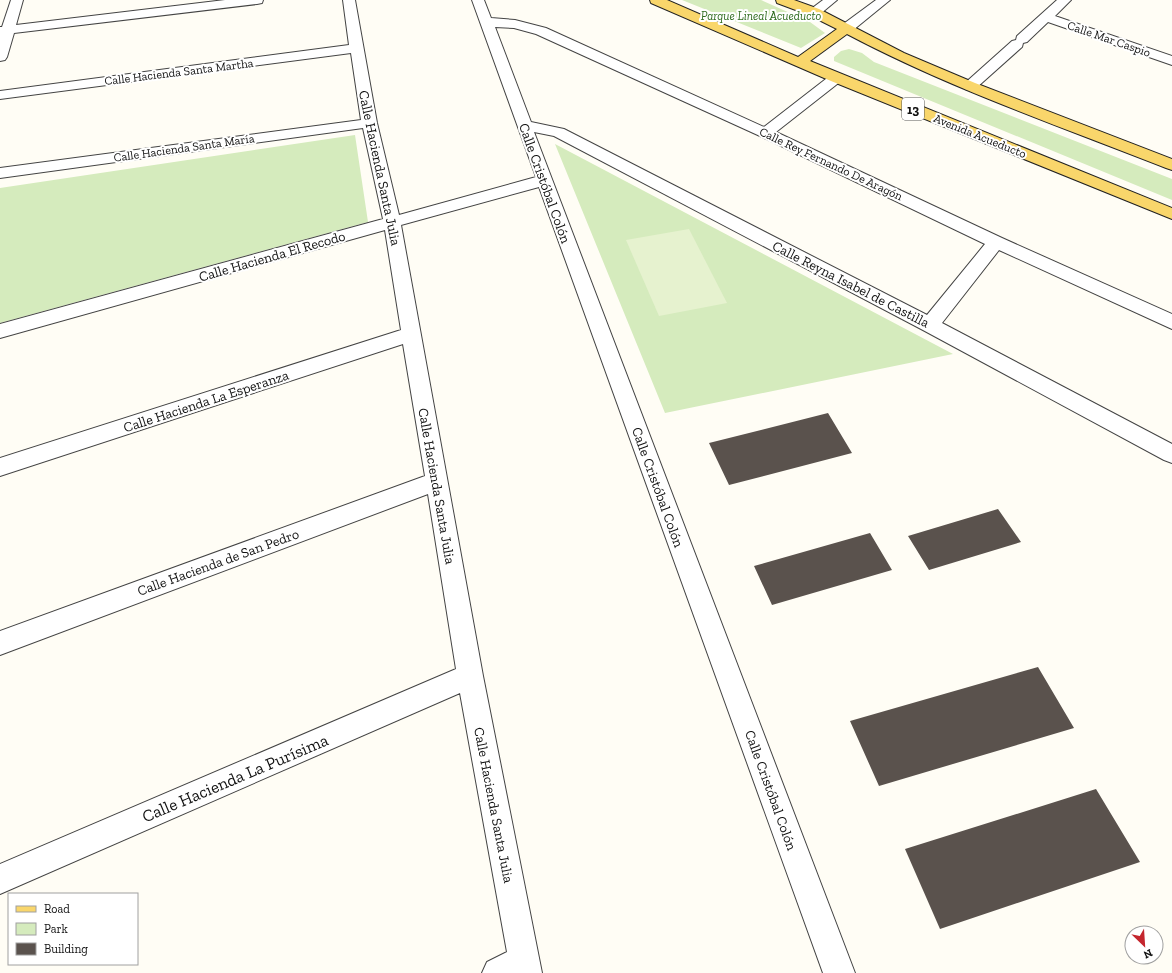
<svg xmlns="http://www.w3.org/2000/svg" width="1172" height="973" font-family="'Zilla Slab',serif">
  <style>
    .green { fill: #d5ebbd }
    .pitch { fill: #e6f2cf }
    .building { fill: #5a524d }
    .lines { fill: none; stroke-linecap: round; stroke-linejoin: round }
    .minor-casing { stroke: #444; stroke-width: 2 }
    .major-casing { stroke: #222; stroke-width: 2 }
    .minor { fill: #fff; fill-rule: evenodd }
    .major { fill: #f9d66b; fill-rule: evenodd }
    .labels { text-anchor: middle; stroke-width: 4; stroke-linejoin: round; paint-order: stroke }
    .far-park-label { font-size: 12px; font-style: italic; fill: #2f6b1f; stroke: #fff }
    .far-street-label { font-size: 12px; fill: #111; stroke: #fff }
    .shield { fill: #fff; stroke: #585858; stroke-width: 1 }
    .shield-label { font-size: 13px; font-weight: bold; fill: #111 }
    .street-label { font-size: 14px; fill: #111; stroke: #fff }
    .near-street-label { font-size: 17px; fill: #111; stroke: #fff }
  </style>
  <rect width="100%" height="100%" fill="#fffdf5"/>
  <path class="green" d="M 682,0 L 761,0 L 810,22 L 825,33 L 801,48 Z
    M 849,49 L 862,53 L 874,62 L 1172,179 L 1172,200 L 834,61 L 834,57 L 841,51 Z
    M 355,135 L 368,222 L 0,323 L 0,188 Z
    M 555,144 L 953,354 L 665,413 Z"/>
  <path class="pitch" d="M 689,229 L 727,303 L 659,316 L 626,240 Z"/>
  <path class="building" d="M 828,413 L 852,453 L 729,485 L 709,443 Z
    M 998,509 L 1021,542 L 929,570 L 908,536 Z
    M 870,533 L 892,570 L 772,605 L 754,566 Z
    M 1038,667 L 1074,728 L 879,786 L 850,721 Z
    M 1096,789 L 1140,862 L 940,929 L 905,849 Z"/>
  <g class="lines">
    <defs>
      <path id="minor" d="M 11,0 L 23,0 L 16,25 L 225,0 L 263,0 L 262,3 L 257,4 L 14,33 L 7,57 L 5,60 L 0,61 L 0,27 L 2,27 Z
        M 343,0 L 355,0 L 377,123 L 399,215 L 536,177 L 472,0 L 484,0 L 491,18 L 515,20 L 546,28 L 764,127 L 831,75 L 836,74 L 841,75 L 843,78 L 841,81 L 776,132 L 1002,238 L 1172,314 L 1172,329 L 999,250 L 942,323 L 1172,444 L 1172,463 L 1164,460 L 923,330 L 554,136 L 534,132 L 855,973 L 823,973 L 539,187 L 401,225 L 483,676 L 542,973 L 482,973 L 487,962 L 507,952 L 460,693 L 0,894 L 0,864 L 456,669 L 428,494 L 0,655 L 0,631 L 425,476 L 403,344 L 0,476 L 0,458 L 401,330 L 385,230 L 0,338 L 0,324 L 383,219 L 363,128 L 0,178 L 0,168 L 361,120 L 351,53 L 0,99 L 0,91 L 349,45 ZM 495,27 L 514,28 L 536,34 L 760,136 L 985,244 L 927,315 L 564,129 L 531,122 Z
        M 823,0 L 837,0 L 819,15 L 809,15 L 807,12 Z
        M 876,0 L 890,0 L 852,31 L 842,31 L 840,28 L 842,25 Z
        M 1057,0 L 1071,0 L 1055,16 L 1172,56 L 1172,65 L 1048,22 L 1027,42 L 1023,43 L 1022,47 L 975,89 L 970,90 L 965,89 L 963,86 L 965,83 L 1012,41 L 1016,40 L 1017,36 Z"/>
      <path id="major" d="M 650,0 L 667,0 L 798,57 L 837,29 L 809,15 L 777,3 L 776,0 L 794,0 L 819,9 L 904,53 L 975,83 L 1172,159 L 1172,170 L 1166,168 C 1059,126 949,88 847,34 L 810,61 L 1172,208 L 1172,219 L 831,81 L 651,3 Z"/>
    </defs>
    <use href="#minor" class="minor-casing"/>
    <use href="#major" class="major-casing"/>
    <use href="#minor" class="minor"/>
    <use href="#major" class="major"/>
  </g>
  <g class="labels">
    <g class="far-park-label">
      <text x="761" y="20">Parque Lineal Acueducto</text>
    </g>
    <g class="far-street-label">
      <text transform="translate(1109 39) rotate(19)" y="4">Calle Mar Caspio</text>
      <text transform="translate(179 72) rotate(-7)" y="4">Calle Hacienda Santa Martha</text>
      <text transform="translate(980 136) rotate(22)" y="4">Avenida Acueducto</text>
      <text transform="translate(184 148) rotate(-8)" y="4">Calle Hacienda Santa María</text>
      <text transform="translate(831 164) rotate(25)" y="4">Calle Rey Fernando De Aragón</text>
    </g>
    <rect class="shield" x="902" y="98" width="22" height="22" rx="3"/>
    <g class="shield-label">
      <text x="913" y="114">13</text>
    </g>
    <g class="street-label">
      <text transform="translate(380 168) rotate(78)" y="5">Calle Hacienda Santa Julia</text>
      <text transform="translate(545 183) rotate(70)" y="5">Calle Cristóbal Colón</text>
      <text transform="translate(272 256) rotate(-16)" y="5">Calle Hacienda El Recodo</text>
      <text transform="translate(851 284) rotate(27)" y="5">Calle Reyna Isabel de Castilla</text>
      <text transform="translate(206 401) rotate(-18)" y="5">Calle Hacienda La Esperanza</text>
      <text transform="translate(437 486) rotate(80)" y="5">Calle Hacienda Santa Julia</text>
      <text transform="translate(658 487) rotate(70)" y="5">Calle Cristóbal Colón</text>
      <text transform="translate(218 562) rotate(-20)" y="5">Calle Hacienda de San Pedro</text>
      <text transform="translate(771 790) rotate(70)" y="5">Calle Cristóbal Colón</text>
      <text transform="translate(494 805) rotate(79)" y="5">Calle Hacienda Santa Julia</text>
    </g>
    <g class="near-street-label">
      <text transform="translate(235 778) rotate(-23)" y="6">Calle Hacienda La Purísima</text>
    </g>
  </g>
  <rect x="8" y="893" width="130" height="72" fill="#ffffff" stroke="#a0a0a0"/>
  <rect x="16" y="906" width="20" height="6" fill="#f9d66b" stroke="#a0a0a0"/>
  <text x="44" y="913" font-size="12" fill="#111111">Road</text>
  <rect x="16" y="923" width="20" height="12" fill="#d5ebbd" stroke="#a0a0a0"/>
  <text x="44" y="933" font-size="12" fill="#111111">Park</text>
  <rect x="16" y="943" width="20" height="12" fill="#5a524d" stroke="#a0a0a0"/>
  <text x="44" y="953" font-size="12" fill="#111111">Building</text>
  <g transform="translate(1144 945) rotate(155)"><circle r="19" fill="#ffffff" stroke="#a0a0a0"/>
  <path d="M0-3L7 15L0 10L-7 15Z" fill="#c4262e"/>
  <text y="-6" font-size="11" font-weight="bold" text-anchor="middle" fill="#111111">N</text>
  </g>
</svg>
